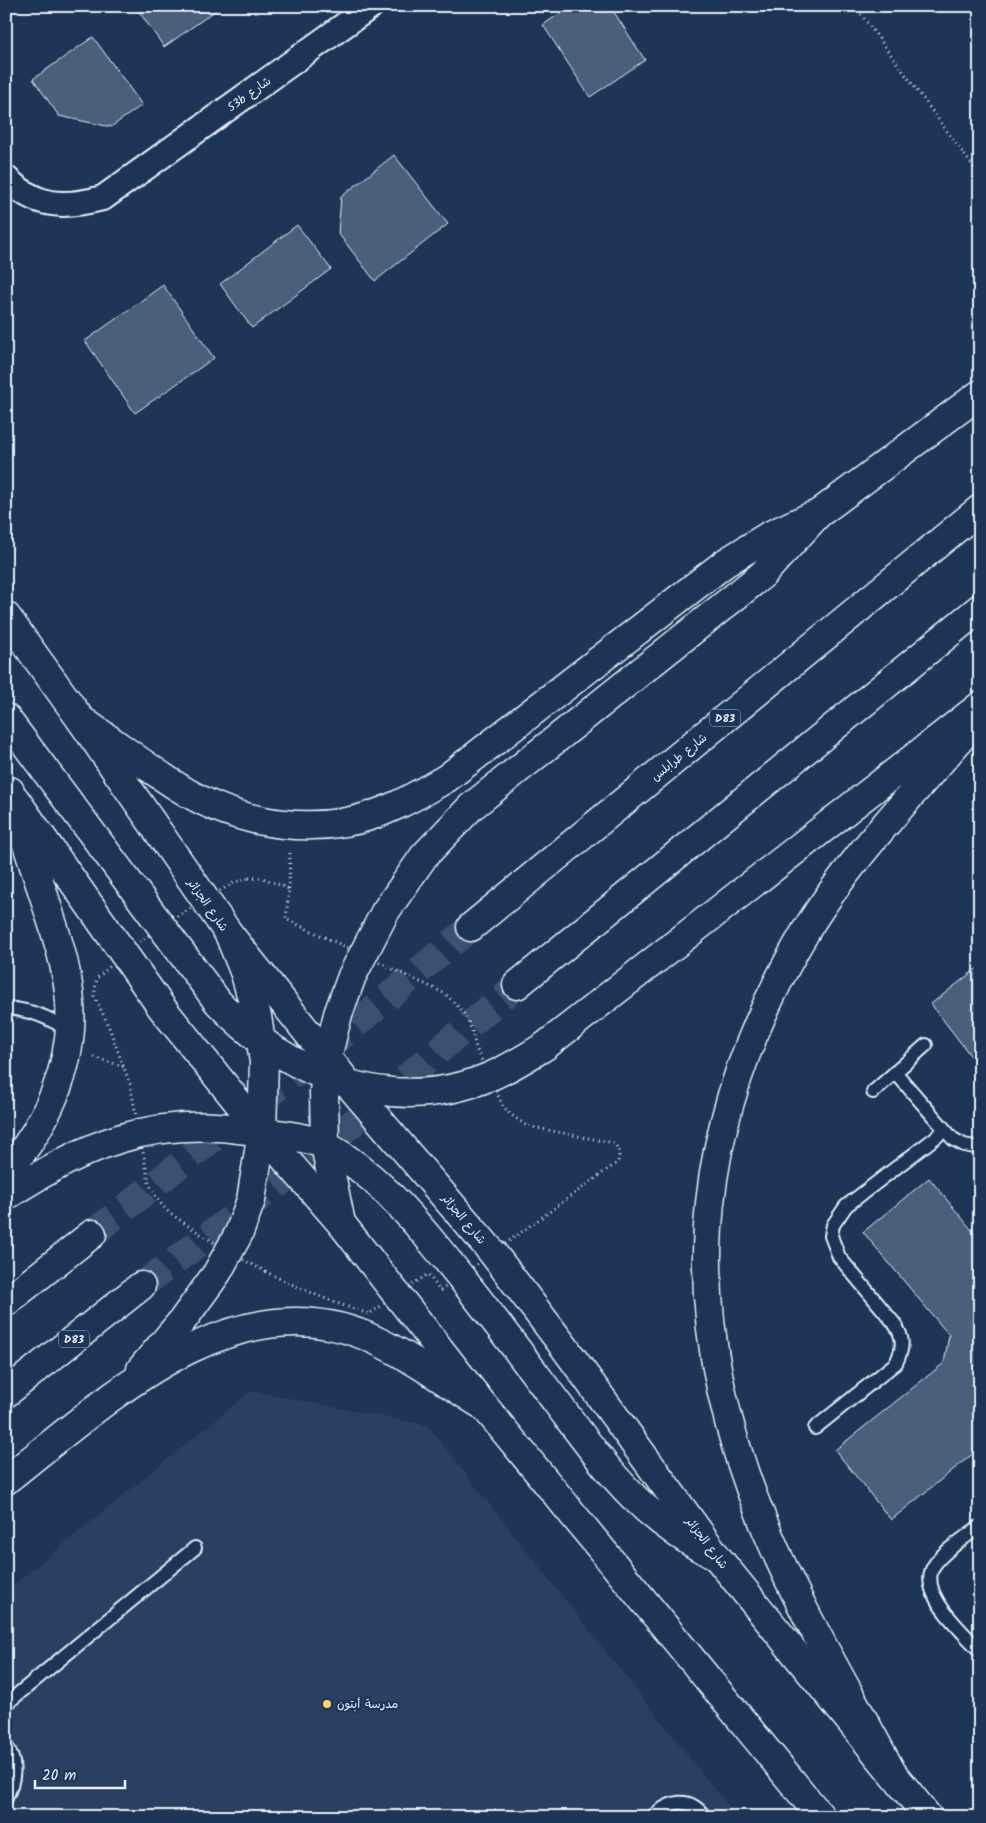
<svg xmlns="http://www.w3.org/2000/svg" width="986" height="1823" font-family="Kalam,'Playpen Sans Arabic',sans-serif">
  <style>
    .built { fill: #2a4162 }
    .building { fill: #495e7a; stroke: #e8f1f8 }
    .lines { fill: none; stroke-linecap: round; stroke-linejoin: round }
    .motorway-tunnel { stroke: #3b516f; stroke-width: 28; stroke-dasharray: 28 14; stroke-linecap: butt }
    .service-casing { stroke: #e8f1f8; stroke-width: 16 }
    .minor-casing { stroke: #e8f1f8; stroke-width: 28 }
    .secondary-casing { stroke: #e8f1f8; stroke-width: 31 }
    .motorway-casing { stroke: #e8f1f8; stroke-width: 31 }
    .path { stroke: #e8f1f8; stroke-width: 3; stroke-dasharray: 1 4; stroke-linecap: butt }
    .service { stroke: #1d3557; stroke-width: 12 }
    .minor { stroke: #1d3557; stroke-width: 24 }
    .secondary { stroke: #1d3557; stroke-width: 28 }
    .motorway { stroke: #1d3557; stroke-width: 28 }
    .poi-dot { fill: #ffd166; stroke: #1d3557; stroke-width: 2 }
    .labels { text-anchor: middle; stroke-width: 4.5; stroke-linejoin: round; paint-order: stroke }
    .shield { fill: #1d3557; stroke: #abb9c8; stroke-width: 1 }
    .shield-label { font-size: 11px; font-weight: bold; fill: #e8f1f8 }
    .street-label { font-size: 12px; fill: #e8f1f8; stroke: #1d3557 }
    .poi-label { font-size: 12px; fill: #e8f1f8; stroke: #1d3557; text-anchor: start }
  </style>
  <rect width="100%" height="100%" fill="#1d3557"/>
  <filter id="ink" filterUnits="userSpaceOnUse"><feTurbulence type="fractalNoise" baseFrequency=".02" numOctaves="2"/><feDisplacementMap in="SourceGraphic" scale="10" xChannelSelector="R" yChannelSelector="G"/><feConvolveMatrix kernelMatrix="1 2 1 2 8 2 1 2 1" color-interpolation-filters="sRGB"/></filter>
  <g filter="url(#ink)">
    <path class="built" d="M 251,1391 L 427,1425 L 737,1817 L 6,1817 L 6,1591 Z"/>
    <path class="building" d="M 135,6 L 222,6 L 164,47 Z
      M 571,6 L 610,6 L 645,60 L 590,97 L 543,25 Z
      M 93,37 L 142,105 L 111,127 L 59,116 L 33,79 Z
      M 394,155 L 448,224 L 375,281 L 338,233 L 341,197 Z
      M 297,225 L 331,269 L 252,328 L 220,284 Z
      M 163,285 L 214,358 L 135,413 L 85,341 Z
      M 980,966 L 980,1068 L 931,1004 Z
      M 929,1178 L 980,1240 L 980,1448 L 891,1520 L 835,1450 L 944,1363 L 949,1335 L 863,1232 Z"/>
    <g class="lines">
      <path class="motorway-tunnel" d="M 92,1234 L 332,1044 L 471,927
        M 141,1286 L 294,1172 L 517,985"/>
      <defs>
        <path id="service" d="M 6,1008 C 30,1010 51,1017 69,1032
          M 895,1072 L 953,1139 L 964,1145 L 980,1148
          M 873,1092 L 926,1045
          M 815,1428 L 896,1363 C 904,1347 904,1337 894,1323 L 839,1257 L 831,1236 L 833,1225 L 846,1206 L 944,1131
          M 980,1526 C 965,1538 946,1549 935,1564 C 915,1592 963,1631 980,1651
          M 6,1704 L 195,1548
          M 6,1746 C 18,1762 14,1782 6,1798
          M 652,1817 C 669,1801 689,1795 705,1817"/>
        <path id="minor" d="M 6,178 C 36,208 64,208 103,198 L 371,6"/>
        <path id="secondary" d="M 6,616 L 81,720 L 229,934 L 350,1086 L 492,1252 L 565,1348 L 717,1557 L 928,1817
          M 15,799 L 162,1008 L 262,1132 L 341,1223 L 484,1406 L 821,1817"/>
        <path id="motorway" d="M 6,718 L 218,1002 C 287,1076 393,1118 491,1076 C 510,1068 527,1057 545,1046 L 980,706
          M 81,720 C 114,742 145,766 178,787 C 228,819 289,832 346,822 C 382,816 416,796 447,778 L 725,563 L 770,535 L 812,516
          M 471,927 L 980,509
          M 517,985 L 980,608
          M 6,1173 C 54,1115 83,1046 65,969 C 60,944 51,920 44,896 C 32,861 21,826 10,791
          M 6,1196 C 84,1145 151,1116 246,1130 C 267,1133 309,1136 327,1146 C 372,1172 405,1209 437,1248 C 479,1298 518,1351 557,1403 C 608,1470 639,1517 717,1557
          M 341,1223 L 325,1145 L 324,1092 L 327,1058 L 338,1014 L 352,976 L 385,912 L 424,856 L 471,807 L 762,575 L 818,514 L 980,394
          M 6,1302 L 92,1234
          M 141,1369 L 182,1321 L 217,1273 L 239,1233 L 251,1200 L 262,1132 L 264,1062 L 257,1016 L 245,974 L 229,934
          M 6,1393 L 141,1286
          M 6,1480 C 104,1403 231,1280 366,1336 C 408,1354 446,1383 484,1406
          M 890,1769 C 850,1693 804,1618 770,1538 C 676,1323 686,1131 807,929 C 850,859 914,793 967,731"/>
      </defs>
      <use href="#service" class="service-casing"/>
      <use href="#minor" class="minor-casing"/>
      <use href="#secondary" class="secondary-casing"/>
      <use href="#motorway" class="motorway-casing"/>
      <path class="path" d="M 855,6 L 980,176
        M 249,878 L 263,878 L 289,889 L 286,919 L 444,993 L 456,1004 L 466,1016 L 472,1031 L 476,1048 L 503,1106 L 510,1114 L 527,1126 L 614,1143 C 619,1150 620,1154 618,1162 L 440,1291 L 428,1274 L 369,1314 C 296,1291 227,1255 166,1210 L 156,1197 L 149,1183 L 130,1084 L 107,1022 L 94,996 L 97,978 L 124,954 L 161,926 L 235,882 Z
        M 289,889 L 290,852
        M 94,1057 L 124,1067"/>
      <use href="#service" class="service"/>
      <use href="#minor" class="minor"/>
      <use href="#secondary" class="secondary"/>
      <use href="#motorway" class="motorway"/>
    </g>
  </g>
  <circle class="poi-dot" cx="327" cy="1704" r="5"/>
  <g class="labels">
    <g class="shield">
      <rect x="710" y="709.5" width="30" height="17" rx="4"/>
      <rect x="59" y="1330.5" width="30" height="17" rx="4"/>
    </g>
    <g class="shield-label">
      <text x="725" y="722">D83</text>
      <text x="74" y="1343">D83</text>
    </g>
    <g class="street-label">
      <text transform="translate(249 94) rotate(-36)" y="4">53b شارع</text>
      <text transform="translate(679 757) rotate(-39)" y="4">شارع طرابلس</text>
      <text transform="translate(208 905) rotate(55)" y="4">شارع الجزائر</text>
      <text transform="translate(464 1219) rotate(50)" y="4">شارع الجزائر</text>
      <text transform="translate(707 1543) rotate(53)" y="4">شارع الجزائر</text>
    </g>
    <g class="poi-label">
      <text x="337" y="1708">مدرسة أبتون</text>
    </g>
  </g>
  <rect width="986" height="1823" fill="none" stroke="#1d3557" stroke-width="25"/>
  <rect x="12" y="12" width="961" height="1798" fill="none" stroke="#e8f1f8" stroke-width="2" filter="url(#ink)"/>
  <path d="M35 1780v8h90v-8" fill="none" stroke="#e8f1f8" stroke-width="2.5"/>
  <text x="42" y="1780" font-size="15" fill="#e8f1f8" stroke="#1d3557" stroke-width="4" paint-order="stroke">20 m</text>
</svg>
